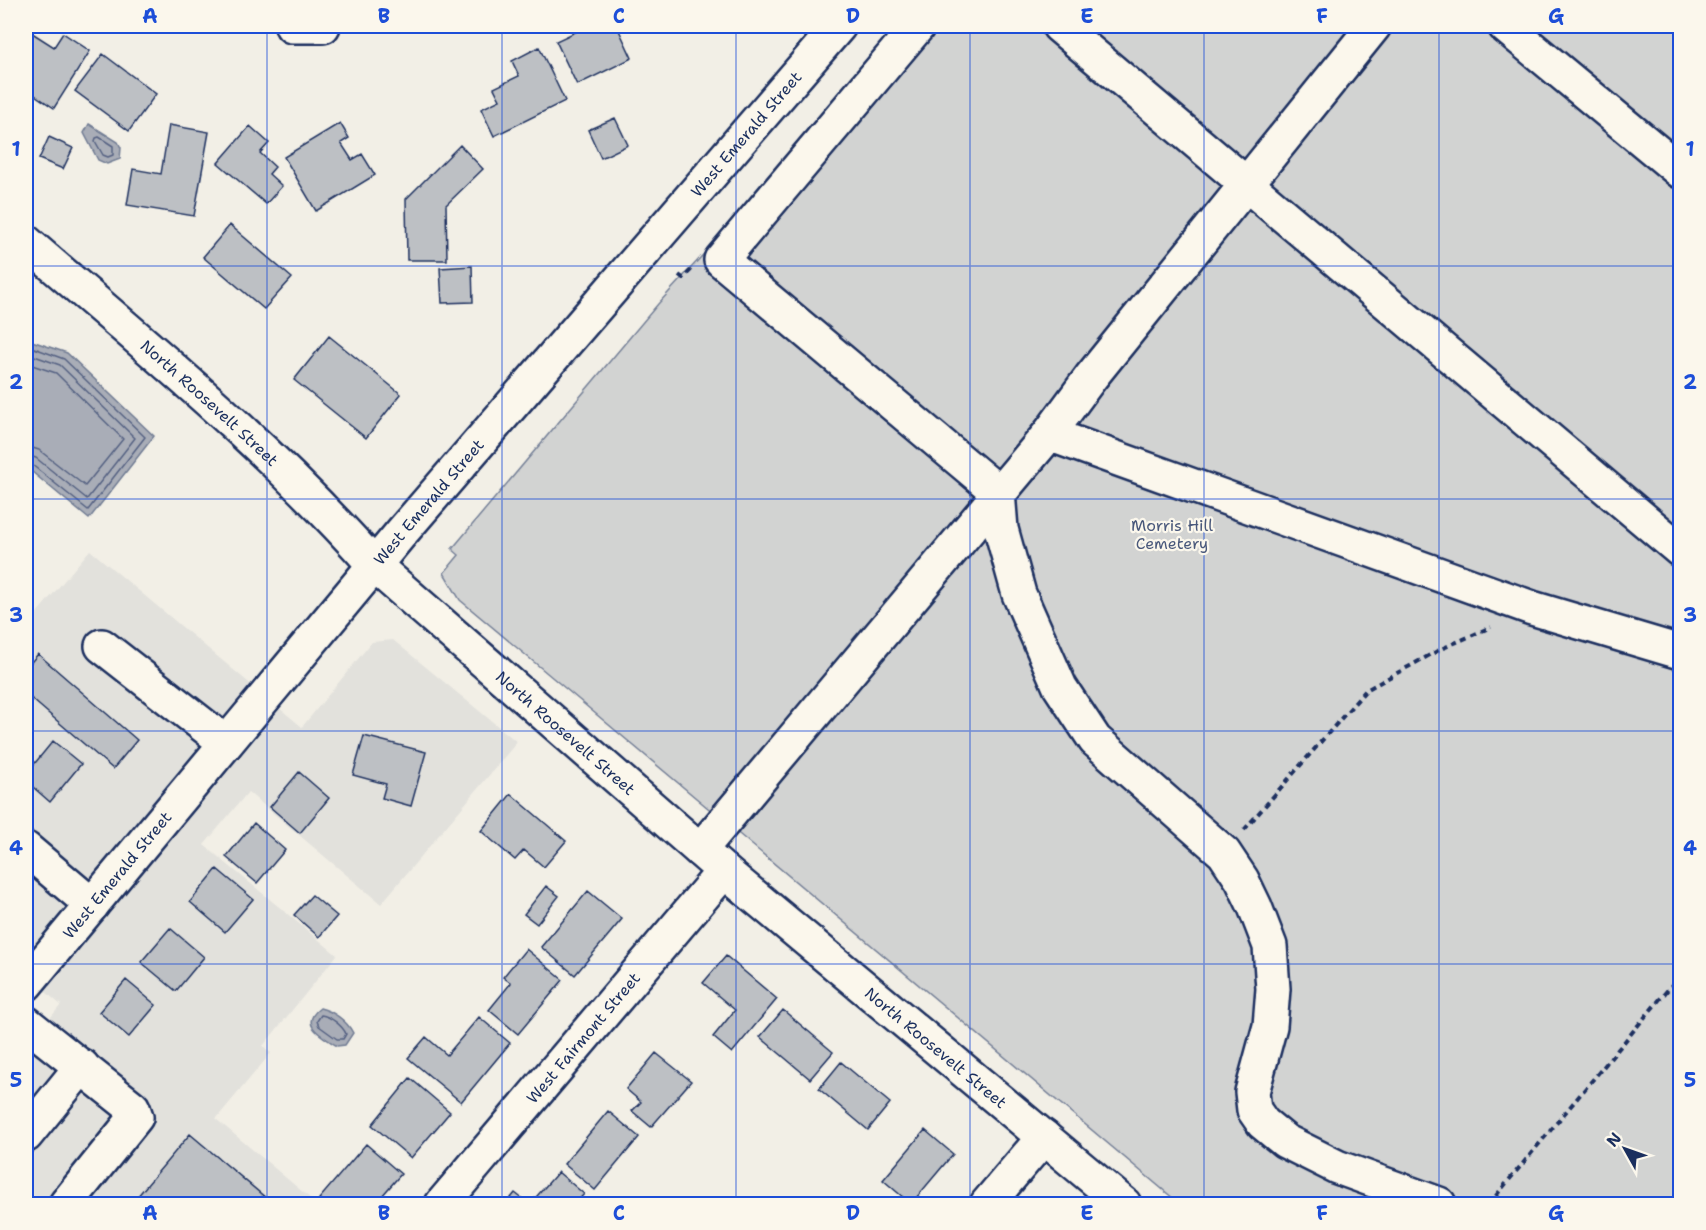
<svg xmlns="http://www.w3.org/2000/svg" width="1706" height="1230" font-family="'Shantell Sans',sans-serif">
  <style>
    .built { fill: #e2e1dc }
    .green { fill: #d2d3d2; stroke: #768198; stroke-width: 1.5 }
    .water { fill: #a9adb7; stroke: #707b93; stroke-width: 1.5 }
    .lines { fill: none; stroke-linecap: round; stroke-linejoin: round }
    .shore { stroke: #546182; stroke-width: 1.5 }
    .building { fill: #bdc0c4; stroke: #1b2f5e; stroke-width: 1.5 }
    .minor-casing { stroke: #1b2f5e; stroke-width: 38 }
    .path { stroke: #1b2f5e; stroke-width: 4; stroke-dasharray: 6 4.5; stroke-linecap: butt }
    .minor { stroke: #fbf7ec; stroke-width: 33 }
    .grid { fill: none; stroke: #1d4ed8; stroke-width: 1.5; stroke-opacity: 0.55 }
    .labels { text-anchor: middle; stroke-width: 4.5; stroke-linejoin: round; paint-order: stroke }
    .street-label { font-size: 16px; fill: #1b2f5e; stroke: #fbf7ec }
    .park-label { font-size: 16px; fill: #49587b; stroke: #fbf7ec }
    .neatline { fill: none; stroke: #1d4ed8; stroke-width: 2 }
    .grid-label { font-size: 20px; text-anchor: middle; font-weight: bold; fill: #1d4ed8 }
  </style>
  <rect width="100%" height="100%" fill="#f2efe6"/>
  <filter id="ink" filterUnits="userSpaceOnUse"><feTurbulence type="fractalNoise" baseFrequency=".0167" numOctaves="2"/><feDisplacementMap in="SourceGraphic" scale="12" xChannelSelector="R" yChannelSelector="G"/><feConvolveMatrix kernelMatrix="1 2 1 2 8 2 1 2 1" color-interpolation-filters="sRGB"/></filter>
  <g filter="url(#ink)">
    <path class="built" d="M 90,550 L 302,727 L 372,642 L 393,640 L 517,742 L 381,904 L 248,792 L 204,845 L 337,955 L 263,1046 L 271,1053 L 216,1119 L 317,1204 L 26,1204 L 26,1047 L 61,1005 L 26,975 L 26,626 Z"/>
    <path class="green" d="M 900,26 L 1680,26 L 1680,1204 L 1180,1204 L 460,600 L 444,573 L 459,555 L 452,549 L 658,304 L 755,198 Z"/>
    <path class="water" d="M 89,124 L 118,142 L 121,148 L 120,159 L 107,164 L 98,160 L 84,133 Z
      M 26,339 L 67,353 L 154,436 L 89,519 L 26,467 Z
      M 320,1008 C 333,1011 347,1021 353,1033 L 345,1045 L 337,1046 C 322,1036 298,1025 320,1008 Z"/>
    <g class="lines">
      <path class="shore" d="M 96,138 L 99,137 L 113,146 L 113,155 L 108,157 L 103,155 L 95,141 Z
        M 26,345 L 64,359 L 145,437 L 88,510 L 31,464 L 26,463
        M 26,353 L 60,365 L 135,438 L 87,499 L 36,458 L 26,455
        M 26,363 L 56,373 L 123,439 L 85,486 L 39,450 L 26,446
        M 321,1015 C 330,1016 343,1026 346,1034 L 343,1039 L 337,1039 L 319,1026 L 317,1021 Z"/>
    </g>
    <path class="building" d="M 588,26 L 617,26 L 632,58 L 577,85 L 556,41 Z
      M 26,29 L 54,47 L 63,33 L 90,51 L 54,108 L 26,89 Z
      M 539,47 L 565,101 L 494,136 L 481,109 L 500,100 L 494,88 L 519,76 L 512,61 Z
      M 103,54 L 156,94 L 129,131 L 75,91 Z
      M 615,118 L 628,145 L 601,158 L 588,130 Z
      M 340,123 L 349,138 L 341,143 L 352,160 L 362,154 L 375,175 L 316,211 L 284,157 Z
      M 169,125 L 209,132 L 194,216 L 127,205 L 133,169 L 161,174 Z
      M 250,126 L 269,143 L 260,153 L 275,167 L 269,174 L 282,186 L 266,204 L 218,163 Z
      M 49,137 L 73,148 L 63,169 L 39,159 Z
      M 460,145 L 483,169 L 446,205 L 447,260 L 407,260 L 406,199 Z
      M 230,225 L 292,278 L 264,309 L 203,257 Z
      M 472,266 L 473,302 L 442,303 L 440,268 Z
      M 329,336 L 401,394 L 366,438 L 294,380 Z
      M 38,654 L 137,740 L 113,769 L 26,694 L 26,668 Z
      M 364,736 L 426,752 L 411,806 L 382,798 L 386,784 L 353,775 Z
      M 53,741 L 81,764 L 50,802 L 26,781 L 26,774 Z
      M 299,772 L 329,798 L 300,833 L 270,807 Z
      M 511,794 L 566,841 L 544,867 L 524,850 L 515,860 L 481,831 Z
      M 254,823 L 285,850 L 257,883 L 226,857 Z
      M 217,869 L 253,899 L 225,932 L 190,902 Z
      M 546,886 L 559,896 L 537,924 L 524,914 Z
      M 588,891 L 622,919 L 575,975 L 541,947 Z
      M 312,895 L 337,916 L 319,937 L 294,915 Z
      M 170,928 L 204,957 L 176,991 L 141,962 Z
      M 526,949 L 563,980 L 518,1034 L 489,1010 L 511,983 L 503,977 Z
      M 726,956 L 777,999 L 732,1053 L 713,1037 L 735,1010 L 703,983 Z
      M 126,980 L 156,1005 L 129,1037 L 99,1012 Z
      M 783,1010 L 833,1052 L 810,1079 L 760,1037 Z
      M 479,1017 L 510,1043 L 461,1102 L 408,1058 L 426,1037 L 447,1055 Z
      M 656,1053 L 691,1081 L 651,1127 L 632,1111 L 641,1102 L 626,1089 Z
      M 841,1062 L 890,1103 L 868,1130 L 819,1089 Z
      M 410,1078 L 450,1112 L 411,1158 L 372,1125 Z
      M 608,1111 L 639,1137 L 595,1190 L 564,1164 Z
      M 925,1130 L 953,1154 L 911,1204 L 883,1180 Z
      M 190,1134 L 273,1204 L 131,1204 Z
      M 366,1144 L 401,1174 L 375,1204 L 326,1204 L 319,1199 Z
      M 558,1172 L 584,1194 L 575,1204 L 530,1204 Z
      M 515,1193 L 529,1204 L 506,1204 Z"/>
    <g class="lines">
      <defs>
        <g id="minor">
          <path d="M 292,26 L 323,26"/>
          <path d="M 918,26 L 721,260 L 998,492 L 1001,529 L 1019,594 L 1060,687 L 1095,740 L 1224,853 L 1242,880 L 1255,907 L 1270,946 L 1273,989 L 1270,1026 L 1252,1092 L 1254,1110 L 1263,1123 L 1285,1141 L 1337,1167 L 1439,1204"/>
          <path d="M 1059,26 L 1680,550"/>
          <path d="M 1505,26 L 1680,171"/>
          <path id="s1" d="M 26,242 C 146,346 270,447 375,566 L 724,871 L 1124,1204"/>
          <path d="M 1049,434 L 1532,608 L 1680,652"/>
          <path d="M 102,646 L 226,743"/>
          <path d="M 26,849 L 92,905"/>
          <path d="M 700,850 L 1049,434 L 1091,377 L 1374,26"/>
          <path id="s2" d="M 26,984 L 402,532 L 839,26"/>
          <path d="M 26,1023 L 133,1108 L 136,1117 L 66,1204"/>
          <path d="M 26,1135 L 82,1066"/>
          <path id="s3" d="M 442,1204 L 724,871"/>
          <path d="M 987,1204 L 1044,1137"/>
        </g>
      </defs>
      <use href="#minor" class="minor-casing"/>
      <path class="path" d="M 679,275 L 683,278 L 693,268
        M 1244,830 L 1366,690 L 1441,649 L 1491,627
        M 1489,1204 L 1680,975"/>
      <use href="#minor" class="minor"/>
    </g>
  </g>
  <path class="grid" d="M 267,26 L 267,1204M 502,26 L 502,1204M 736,26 L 736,1204M 970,26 L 970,1204M 1204,26 L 1204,1204M 1439,26 L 1439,1204M 26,266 L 1680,266M 26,499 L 1680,499M 26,731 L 1680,731M 26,964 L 1680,964"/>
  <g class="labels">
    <g class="street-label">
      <text dy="6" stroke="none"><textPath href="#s2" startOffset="1114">West Emerald Street</textPath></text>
      <text dy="6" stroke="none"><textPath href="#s1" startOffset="244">North Roosevelt Street</textPath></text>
      <text dy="6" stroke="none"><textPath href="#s2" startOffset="628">West Emerald Street</textPath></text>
      <text dy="6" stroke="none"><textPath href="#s1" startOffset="730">North Roosevelt Street</textPath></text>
      <text dy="6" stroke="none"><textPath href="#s2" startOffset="142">West Emerald Street</textPath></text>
      <text dy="6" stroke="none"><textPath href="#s3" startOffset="218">West Fairmont Street</textPath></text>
      <text dy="6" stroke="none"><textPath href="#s1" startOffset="1216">North Roosevelt Street</textPath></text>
    </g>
    <g class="park-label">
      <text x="1172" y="531">Morris Hill<tspan x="1172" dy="18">Cemetery</tspan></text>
    </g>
  </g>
  <rect width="1706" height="1230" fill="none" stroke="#fbf7ec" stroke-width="66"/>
  <g transform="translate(1625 1149) rotate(310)" stroke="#fbf7ec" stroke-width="4.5" paint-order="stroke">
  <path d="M0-4.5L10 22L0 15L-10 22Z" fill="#1b2f5e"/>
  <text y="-9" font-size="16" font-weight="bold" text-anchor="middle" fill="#1b2f5e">N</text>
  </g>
  <rect x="33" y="33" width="1640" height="1164" class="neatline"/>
  <g class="grid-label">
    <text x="150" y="23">A</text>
    <text x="384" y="23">B</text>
    <text x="619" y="23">C</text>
    <text x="853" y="23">D</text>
    <text x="1087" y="23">E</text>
    <text x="1322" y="23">F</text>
    <text x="1556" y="23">G</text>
    <text x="16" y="156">1</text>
    <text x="1690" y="156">1</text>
    <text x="16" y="389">2</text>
    <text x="1690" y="389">2</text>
    <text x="16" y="622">3</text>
    <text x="1690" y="622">3</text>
    <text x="16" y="855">4</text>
    <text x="1690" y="855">4</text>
    <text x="16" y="1087">5</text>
    <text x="1690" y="1087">5</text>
    <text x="150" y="1220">A</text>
    <text x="384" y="1220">B</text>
    <text x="619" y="1220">C</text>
    <text x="853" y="1220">D</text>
    <text x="1087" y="1220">E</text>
    <text x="1322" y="1220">F</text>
    <text x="1556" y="1220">G</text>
  </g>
</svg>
